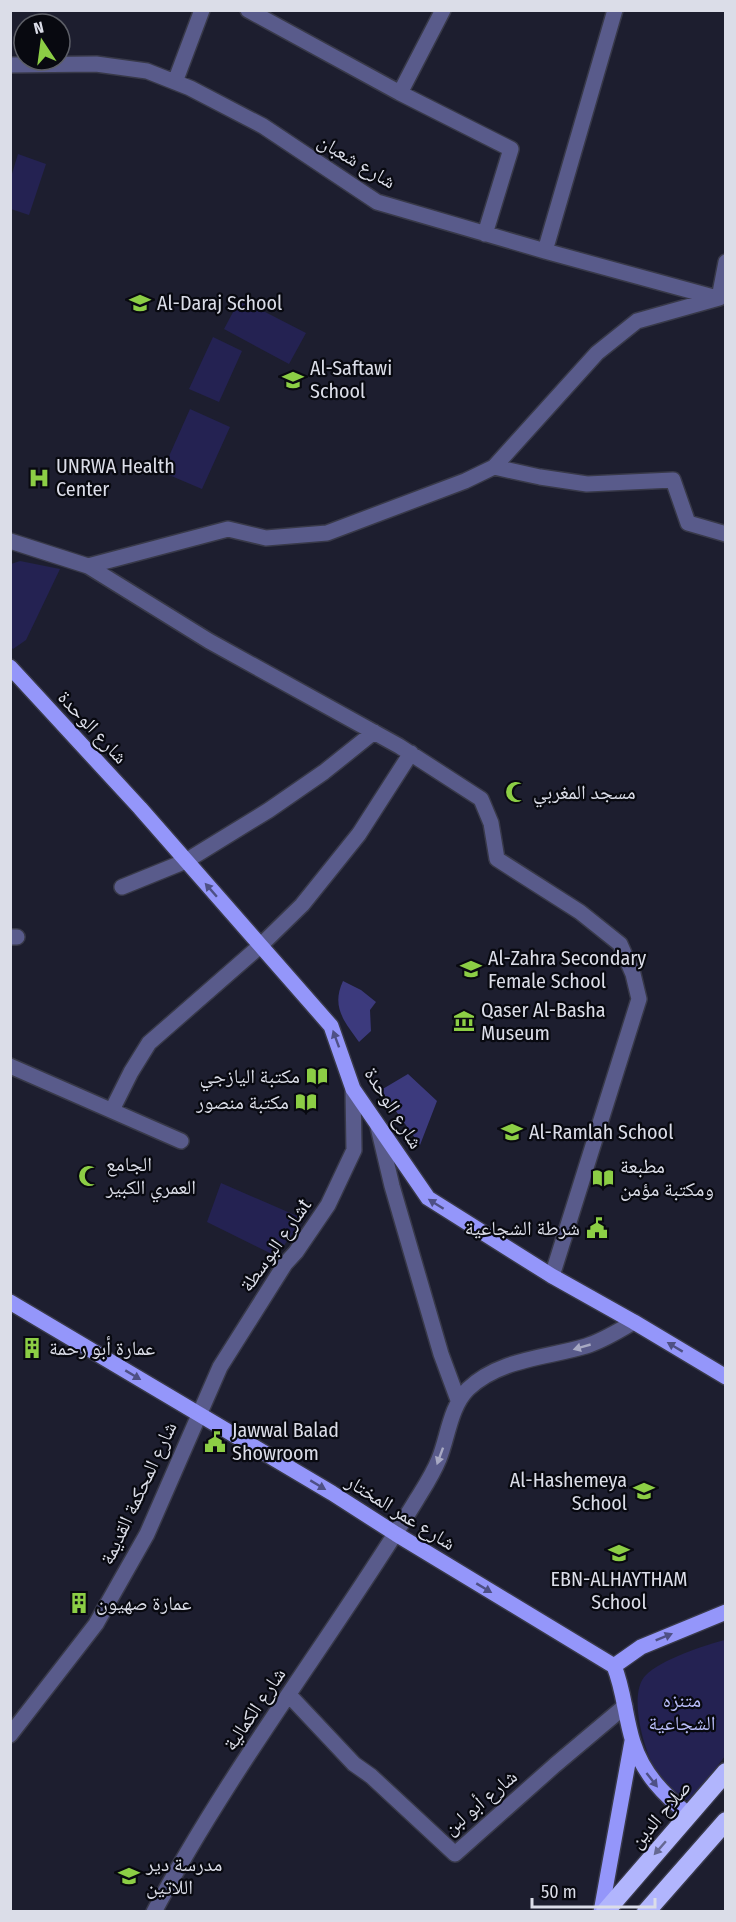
<svg xmlns="http://www.w3.org/2000/svg" width="736" height="1922" font-family="'Fira Sans Condensed','Noto Naskh Arabic',sans-serif">
  <style>
    .green { fill: #242252 }
    .forest { fill: #3c3a7d }
    .lines { fill: none; stroke-linecap: round; stroke-linejoin: round }
    .minor-casing { stroke: #383949; stroke-width: 18 }
    .major-casing { stroke: #383949; stroke-width: 18 }
    .highway-casing { stroke: #383949; stroke-width: 21 }
    .minor { stroke: #595b8b; stroke-width: 15 }
    .major { stroke: #9496fa; stroke-width: 15 }
    .highway { stroke: #b1b5fd; stroke-width: 18 }
    .oneway { fill: #4e5085 }
    .oneway2 { fill: #a7a9c3 }
    .oneway3 { fill: #656892 }
    .labels { text-anchor: middle; stroke-width: 4.5; stroke-linejoin: round; paint-order: stroke }
    .street-label { font-size: 20px; fill: #dbdde8; stroke: #080910 }
    .poi-label { font-size: 20px; fill: #dbdde8; stroke: #080910; text-anchor: start }
    .park-label { font-size: 20px; fill: #babefa; stroke: #080910 }
  </style>
  <rect width="100%" height="100%" fill="#1d1e2f"/>
  <path class="green" d="M 18,154 L 46,164 L 29,215 L 11,209 L 11,177 Z
    M 240,299 L 306,333 L 289,364 L 224,329 Z
    M 213,337 L 242,351 L 219,402 L 189,389 Z
    M 190,409 L 230,427 L 202,489 L 162,472 Z
    M 20,561 L 60,569 L 26,640 L 13,649 L 10,646 L 11,564 Z
    M 221,1183 L 304,1219 L 276,1256 L 207,1222 Z
    M 725,1640 L 725,1756 L 690,1802 C 679,1796 668,1789 661,1779 C 646,1760 626,1694 646,1675 C 660,1660 705,1645 725,1640 Z"/>
  <path class="forest" d="M 343,981 L 361,990 L 376,1002 L 370,1010 L 371,1031 L 359,1042 C 344,1021 331,1007 343,981 Z
    M 408,1074 L 437,1101 L 420,1145 L 381,1090 Z"/>
  <g class="lines">
    <defs>
      <path id="minor" d="M 248,10 L 400,93 L 511,149 L 485,234
        M 10,65 L 96,64 L 147,71 L 190,88 L 263,126 L 377,202 L 545,251 L 717,298
        M 175,82 L 202,10
        M 400,93 L 443,10
        M 545,251 L 615,10
        M 494,467 L 540,477 L 587,484 L 673,480 L 688,523 L 726,534
        M 10,541 L 88,566 L 228,529 L 266,538 L 327,533 L 465,481 L 494,467 L 597,353 L 637,321 L 719,298 L 726,262
        M 88,566 L 209,641 L 399,746 L 481,799 L 491,823 L 497,859 L 580,912 L 620,944 L 633,974 L 639,999 L 552,1276
        M 122,887 L 186,861 L 269,810 L 324,772 L 374,732
        M 10,937 L 17,937
        M 10,1066 L 181,1141
        M 112,1110 L 131,1072 L 149,1043 L 260,946 L 302,905 L 359,834 L 411,753
        M 378,1127 L 392,1186 L 441,1354 L 458,1400
        M 289,1695 L 354,1764 L 371,1776 L 455,1854 L 555,1765 L 625,1706
        M 10,1735 L 96,1624 L 147,1534 L 220,1367 L 285,1264 L 296,1252 L 328,1205 L 354,1150 L 353,1089
        M 154,1912 C 231,1767 332,1638 417,1499 C 425,1486 433,1474 439,1459 C 448,1437 450,1407 468,1389 C 499,1359 546,1358 586,1346 C 603,1341 618,1331 634,1322"/>
      <path id="major" d="M 10,667 L 140,808 L 331,1026 L 353,1089 L 428,1198 L 552,1276 L 634,1322 L 726,1377
        M 10,1302 L 332,1493 L 396,1534 L 614,1666 C 624,1690 625,1717 633,1742 C 643,1774 664,1795 689,1815
        M 614,1666 L 641,1647 L 726,1612
        M 601,1912 L 632,1741"/>
      <path id="highway" d="M 605,1912 L 726,1772
        M 646,1912 L 726,1821"/>
    </defs>
    <use href="#minor" class="minor-casing"/>
    <use href="#major" class="major-casing"/>
    <use href="#highway" class="highway-casing"/>
    <use href="#minor" class="minor"/>
    <use href="#major" class="major"/>
    <use href="#highway" class="highway"/>
  </g>
  <defs><path id="oneway-solid" d="M-6-.8H1V-3.2L6.5 0L1 3.2V.8H-6Z" transform="scale(1.5)"/></defs>
  <g class="oneway">
    <use href="#oneway-solid" transform="translate(211 890) rotate(-131)"/>
    <use href="#oneway-solid" transform="translate(336 1039) rotate(-110)"/>
    <use href="#oneway-solid" transform="translate(436 1204) rotate(-148)"/>
    <use href="#oneway-solid" transform="translate(675 1347) rotate(-149)"/>
    <use href="#oneway-solid" transform="translate(133 1375) rotate(31)"/>
    <use href="#oneway-solid" transform="translate(318 1485) rotate(31)"/>
    <use href="#oneway-solid" transform="translate(484 1588) rotate(31)"/>
    <use href="#oneway-solid" transform="translate(664 1637) rotate(-22)"/>
    <use href="#oneway-solid" transform="translate(652 1780) rotate(52)"/>
  </g>
  <g class="oneway2">
    <use href="#oneway-solid" transform="translate(582 1347) rotate(164)"/>
    <use href="#oneway-solid" transform="translate(440 1456) rotate(110)"/>
  </g>
  <use class="oneway3" href="#oneway-solid" transform="translate(660 1848) rotate(131)"/>
  <defs>
    <symbol id="school-bare" viewBox="-9 -9 18 18"><path d="M0-5L7-2L0 1L-7-2ZM-4 1L0 2.5L4 1V4Q0 6-4 4Z" fill="#8cce45" stroke="#080910" stroke-width="2.5" paint-order="stroke"/></symbol>
    <symbol id="hospital-bare" viewBox="-9 -9 18 18"><path d="M-5-5h3v3.5h4V-5h3V5h-3V1.5h-4V5h-3Z" fill="#8cce45" stroke="#080910" stroke-width="2.5" paint-order="stroke"/></symbol>
    <symbol id="mosque-bare" viewBox="-9 -9 18 18"><path d="M3.5-4.9A6 6 0 1 0 3.5 4.9A5 5 0 1 1 3.5-4.9Z" fill="#8cce45" stroke="#080910" stroke-width="2.5" paint-order="stroke"/></symbol>
    <symbol id="museum-bare" viewBox="-9 -9 18 18"><path d="M0-6L6-3V-2H-6V-3ZM-5-1h2V3h-2ZM-1-1h2V3h-2ZM3-1h2V3H3ZM-6 4H6V6H-6Z" fill="#8cce45" stroke="#080910" stroke-width="2.5" paint-order="stroke"/></symbol>
    <symbol id="library-bare" viewBox="-9 -9 18 18"><path d="M-6-4Q-3-5.5-.7-3.5V5Q-3 3-6 4ZM6-4Q3-5.5 .7-3.5V5Q3 3 6 4Z" fill="#8cce45" stroke="#080910" stroke-width="2.5" paint-order="stroke"/></symbol>
    <symbol id="civic-bare" viewBox="-9 -9 18 18"><path d="M-.6-6.5H3V-4.5H.6V-3L4-1V1h2V6H-6V1h2V-1L-.6-3ZM-1.2 2.5V6h2.4V2.5Z" fill="#8cce45" stroke="#080910" stroke-width="2.5" paint-order="stroke"/></symbol>
    <symbol id="building-bare" viewBox="-9 -9 18 18"><path d="M-4-6H4V6H1V3H-1V6H-4ZM-2.5-4.3h1.7v1.8h-1.7ZM.8-4.3h1.7v1.8H.8ZM-2.5-1h1.7V.8h-1.7ZM.8-1h1.7V.8H.8Z" fill="#8cce45" stroke="#080910" stroke-width="2.5" paint-order="stroke"/></symbol>
  </defs>
  <g fill-rule="evenodd">
    <use href="#school-bare" x="125" y="288" width="30" height="30"/>
    <use href="#school-bare" x="278" y="365" width="30" height="30"/>
    <use href="#hospital-bare" x="24" y="463" width="30" height="30"/>
    <use href="#mosque-bare" x="501" y="777" width="30" height="30"/>
    <use href="#school-bare" x="456" y="954" width="30" height="30"/>
    <use href="#museum-bare" x="449" y="1006" width="30" height="30"/>
    <use href="#library-bare" x="302" y="1061" width="30" height="30"/>
    <use href="#library-bare" x="291" y="1087" width="30" height="30"/>
    <use href="#school-bare" x="497" y="1117" width="30" height="30"/>
    <use href="#mosque-bare" x="74" y="1161" width="30" height="30"/>
    <use href="#library-bare" x="588" y="1163" width="30" height="30"/>
    <use href="#civic-bare" x="582" y="1213" width="30" height="30"/>
    <use href="#building-bare" x="17" y="1333" width="30" height="30"/>
    <use href="#civic-bare" x="200" y="1427" width="30" height="30"/>
    <use href="#school-bare" x="629" y="1476" width="30" height="30"/>
    <use href="#school-bare" x="604" y="1538" width="30" height="30"/>
    <use href="#building-bare" x="64" y="1588" width="30" height="30"/>
    <use href="#school-bare" x="114" y="1861" width="30" height="30"/>
  </g>
  <g class="labels">
    <g class="street-label">
      <text transform="translate(357 161) rotate(31)" y="7">شارع شعبان</text>
      <text transform="translate(93 727) rotate(47)" y="7">شارع الوحدة</text>
      <text transform="translate(394 1108) rotate(58)" y="7">شارع الوحدة</text>
      <text transform="translate(275 1245) rotate(-55)" y="7">شارع البوسطةt</text>
      <text transform="translate(138 1493) rotate(-65)" y="7">شارع المحكمة القديمة</text>
      <text transform="translate(401 1512) rotate(32)" y="7">شارع عمر المختار</text>
      <text transform="translate(254 1709) rotate(-56)" y="7">شارع الكمالية</text>
      <text transform="translate(480 1802) rotate(-40)" y="7">شارع أبو لبن</text>
      <text transform="translate(660 1814) rotate(-49)" y="7">صلاح الدين</text>
    </g>
    <g class="poi-label">
      <text x="157" y="310">Al-Daraj School</text>
      <text x="310" y="375">Al-Saftawi<tspan x="310" dy="23">School</tspan></text>
      <text x="56" y="473">UNRWA Health<tspan x="56" dy="23">Center</tspan></text>
      <text x="533" y="799">مسجد المغربي</text>
      <text x="488" y="965">Al-Zahra Secondary<tspan x="488" dy="23">Female School</tspan></text>
      <text x="481" y="1017">Qaser Al-Basha<tspan x="481" dy="23">Museum</tspan></text>
      <text x="300" y="1083" text-anchor="end">مكتبة اليازجي</text>
      <text x="289" y="1109" text-anchor="end">مكتبة منصور</text>
      <text x="529" y="1139">Al-Ramlah School</text>
      <text x="106" y="1171">الجامع<tspan x="106" dy="23">العمري الكبير</tspan></text>
      <text x="620" y="1173">مطبعة<tspan x="620" dy="23">ومكتبة مؤمن</tspan></text>
      <text x="580" y="1235" text-anchor="end">شرطة الشجاعية</text>
      <text x="49" y="1355">عمارة أبو رحمة</text>
      <text x="232" y="1437">Jawwal Balad<tspan x="232" dy="23">Showroom</tspan></text>
      <text x="627" y="1487" text-anchor="end">Al-Hashemeya<tspan x="627" dy="23">School</tspan></text>
      <text x="619" y="1586" text-anchor="middle">EBN-ALHAYTHAM<tspan x="619" dy="23">School</tspan></text>
      <text x="96" y="1610">عمارة صهيون</text>
      <text x="146" y="1871">مدرسة دير<tspan x="146" dy="23">اللاتين</tspan></text>
    </g>
    <g class="park-label">
      <text x="682" y="1707">متنزه<tspan x="682" dy="23">الشجاعية</tspan></text>
    </g>
  </g>
  <rect width="736" height="1922" fill="none" stroke="#dbdde8" stroke-width="24"/>
  <g transform="translate(42 42) rotate(347)"><circle r="28" fill="#080910" stroke="#5c5e66" stroke-width="1.5"/>
  <path d="M0-4.5L10 22L0 15L-10 22Z" fill="#8cce45"/>
  <text y="-9" font-size="16" font-weight="bold" text-anchor="middle" fill="#dbdde8">N</text>
  </g>
  <path d="M532 1898v9h123v-9" fill="none" stroke="#dbdde8" stroke-width="3"/>
  <text x="541" y="1898" font-size="18" fill="#dbdde8" stroke="#080910" stroke-width="4.5" paint-order="stroke">50 m</text>
</svg>
